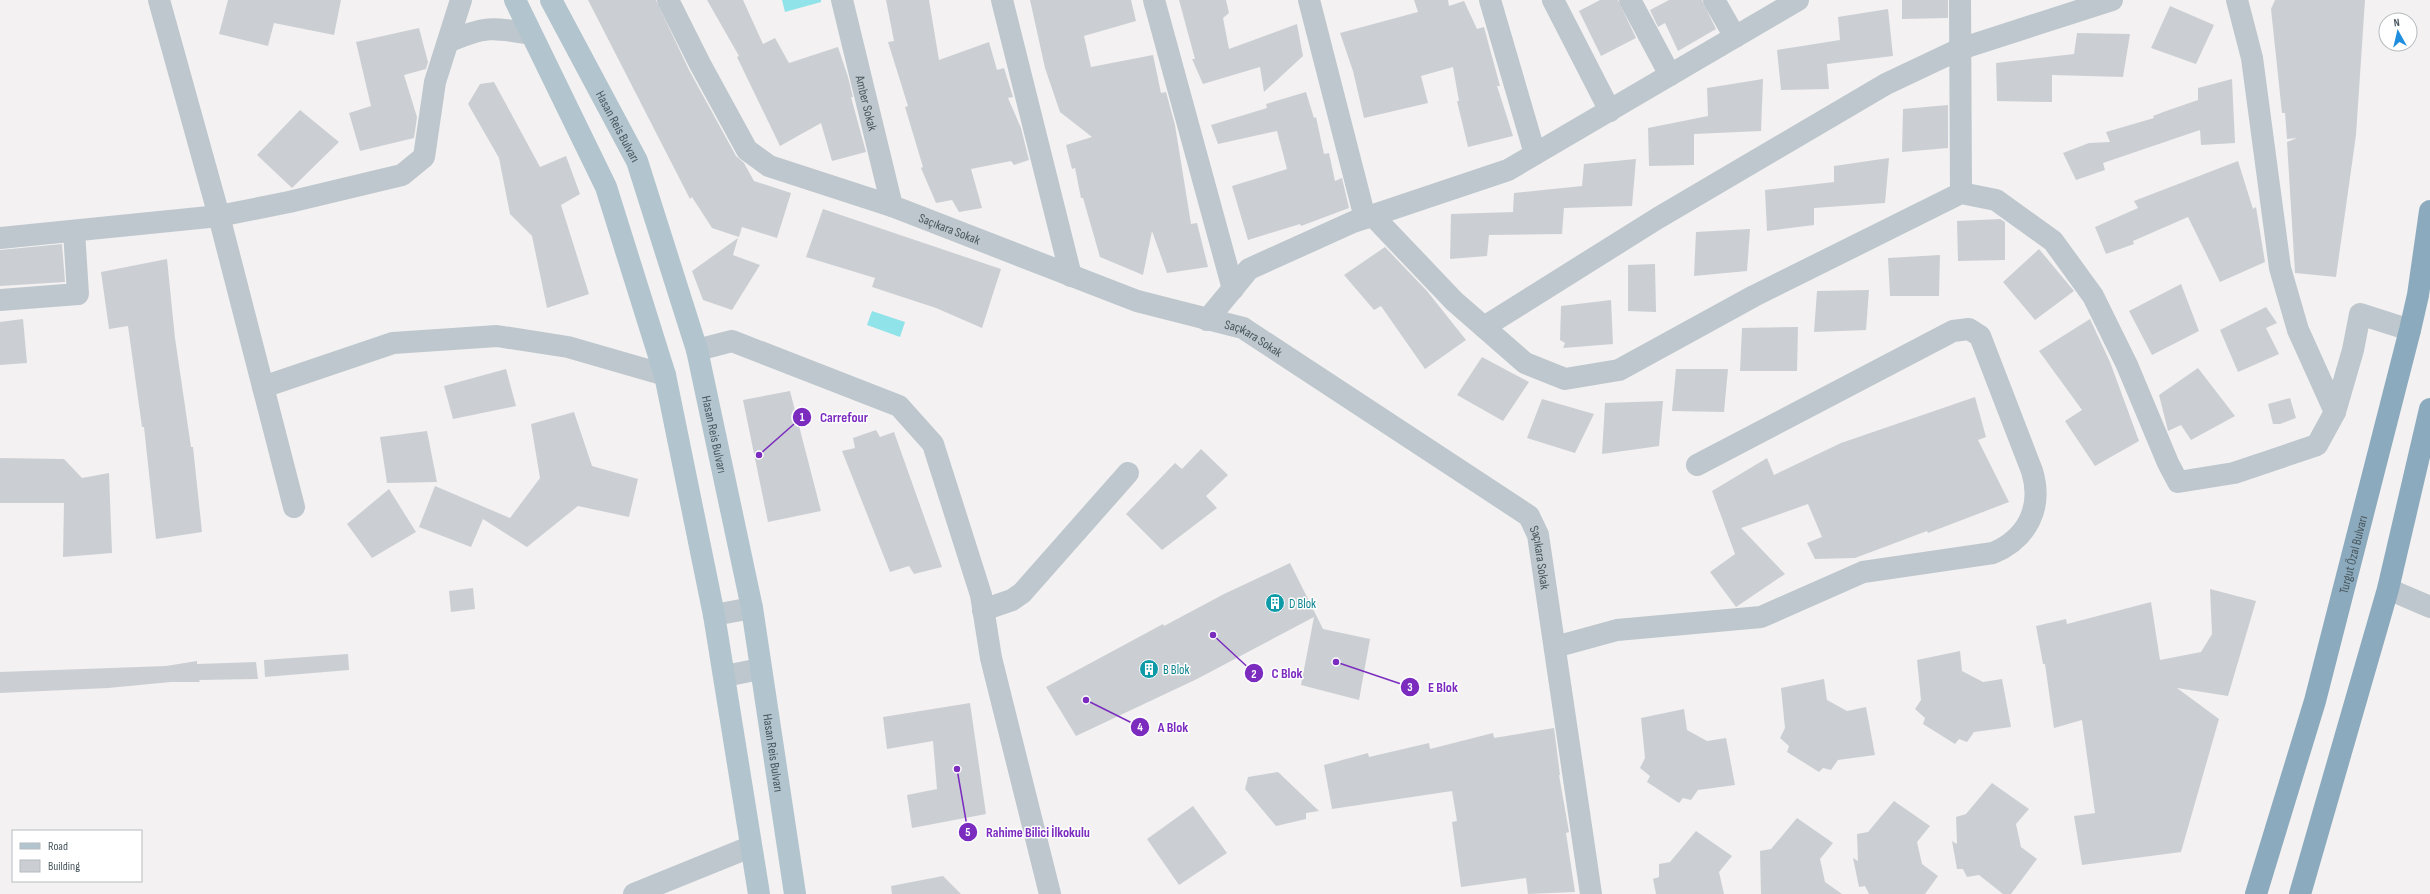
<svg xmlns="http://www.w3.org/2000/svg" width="2430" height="894" font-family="'Sofia Sans Condensed',sans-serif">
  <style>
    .water { fill: #91e3ea }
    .building { fill: #cbcfd3 }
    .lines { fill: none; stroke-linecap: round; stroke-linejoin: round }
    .minor { stroke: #bdc7cd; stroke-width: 22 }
    .major { stroke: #b2c4ce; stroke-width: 22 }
    .highway { stroke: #8baabd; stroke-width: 22 }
    .labels { text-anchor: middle; stroke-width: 3; stroke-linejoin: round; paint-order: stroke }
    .street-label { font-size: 13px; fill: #49575e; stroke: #fff }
    .culture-label { font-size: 13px; fill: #0d838f; stroke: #fff; text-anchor: start }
    .leader { fill: none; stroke: #7b2cbf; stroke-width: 1.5 }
    .callout-dot { fill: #7b2cbf; stroke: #fff; stroke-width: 1.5 }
    .mark-label { font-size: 12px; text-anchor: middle; font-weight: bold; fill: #fff }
    .callout-label { font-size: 14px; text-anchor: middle; font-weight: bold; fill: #7b2cbf; stroke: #fff; stroke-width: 3; stroke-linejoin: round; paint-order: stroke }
  </style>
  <rect width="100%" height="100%" fill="#f3f1f1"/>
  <path class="water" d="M 782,0 L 821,0 L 821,2 L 785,12 Z
    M 872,311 L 905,322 L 900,337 L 867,325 Z"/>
  <path class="building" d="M 228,0 L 341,0 L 334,35 L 274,23 L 268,46 L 219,34 Z
    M 588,0 L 656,0 L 689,70 L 736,156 L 744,163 L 754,181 L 791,193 L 777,238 L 742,227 L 739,237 L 712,228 L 692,197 L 690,199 Z
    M 707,0 L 743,0 L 763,44 L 775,38 L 789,63 L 838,47 L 848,77 L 853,97 L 851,97 L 866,152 L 832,161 L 821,123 L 780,146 L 737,57 L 739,56 Z
    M 886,0 L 929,0 L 939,60 L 989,42 L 997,70 L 1004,68 L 1013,97 L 1008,98 L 1021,128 L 1029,160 L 1014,165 L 1011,161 L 971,169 L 982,208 L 959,212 L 952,200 L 936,203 L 921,168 L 923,167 L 905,107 L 908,106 L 888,42 L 894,41 Z
    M 1030,0 L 1131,0 L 1136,21 L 1084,36 L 1091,67 L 1153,55 L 1161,93 L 1166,92 L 1175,125 L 1191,224 L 1197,223 L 1208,267 L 1167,273 L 1152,231 L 1143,275 L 1100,257 L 1083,198 L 1081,198 L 1075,168 L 1072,169 L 1066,145 L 1092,137 L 1060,112 L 1045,68 Z
    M 1179,0 L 1226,0 L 1229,13 L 1223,18 L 1229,49 L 1297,24 L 1303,56 L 1264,92 L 1260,67 L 1203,84 L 1192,59 L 1195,59 Z
    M 1414,0 L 1448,0 L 1449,6 L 1464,1 L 1477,29 L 1484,27 L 1500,86 L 1497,86 L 1513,136 L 1468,147 L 1457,101 L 1459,101 L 1453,67 L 1421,76 L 1428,103 L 1364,118 L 1353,71 L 1340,33 L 1418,12 Z
    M 1600,0 L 1618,0 L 1636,38 L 1601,56 L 1579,11 Z
    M 1669,0 L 1702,0 L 1716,29 L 1678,51 L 1665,23 L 1658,27 L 1650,10 Z
    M 1902,0 L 1948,0 L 1948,18 L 1902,19 Z
    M 2275,0 L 2365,0 L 2356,135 L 2336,277 L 2295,273 L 2287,142 L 2297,138 L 2287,139 L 2285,113 L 2282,113 L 2271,9 Z
    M 2170,6 L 2214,25 L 2196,64 L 2151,48 Z
    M 1888,9 L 1893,56 L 1827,64 L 1829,89 L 1781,90 L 1777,50 L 1840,40 L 1838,17 Z
    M 419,28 L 428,62 L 426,69 L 404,75 L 417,117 L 414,138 L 360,151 L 349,113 L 371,106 L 356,42 Z
    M 2077,33 L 2130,34 L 2123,77 L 2052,75 L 2052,102 L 1997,101 L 1996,63 L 2074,54 Z
    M 1763,79 L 1761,131 L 1694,134 L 1694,165 L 1649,166 L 1648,128 L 1708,116 L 1707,88 Z
    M 2232,79 L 2235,143 L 2201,145 L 2200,130 L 2103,163 L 2105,170 L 2076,180 L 2063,153 L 2089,143 L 2110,142 L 2106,132 L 2154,118 L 2153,116 L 2166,111 L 2198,100 L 2198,88 Z
    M 494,82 L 540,167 L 566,156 L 580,194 L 561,205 L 589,294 L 547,308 L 532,236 L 510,214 L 499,158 L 468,104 L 480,84 Z
    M 1306,92 L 1314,118 L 1316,117 L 1324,154 L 1329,153 L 1335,181 L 1342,178 L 1349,208 L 1301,226 L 1300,224 L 1248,240 L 1232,186 L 1287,169 L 1277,131 L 1218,144 L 1211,125 L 1267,108 L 1266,104 Z
    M 1948,105 L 1948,148 L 1902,152 L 1903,109 Z
    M 300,110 L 339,142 L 292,188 L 257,155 Z
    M 1889,158 L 1885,203 L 1814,208 L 1814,225 L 1767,231 L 1765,190 L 1834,182 L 1834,166 Z
    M 1636,159 L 1632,206 L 1564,208 L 1562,234 L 1489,235 L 1487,256 L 1450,259 L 1451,214 L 1513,212 L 1514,193 L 1582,186 L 1584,164 Z
    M 2238,161 L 2253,209 L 2256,207 L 2265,262 L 2220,282 L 2188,217 L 2133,241 L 2134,244 L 2106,254 L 2095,227 L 2138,208 L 2134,201 Z
    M 823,209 L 1001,269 L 982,328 L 936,308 L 872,287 L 875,278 L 806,257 Z
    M 2000,219 L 2005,222 L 2005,260 L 1958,261 L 1957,221 Z
    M 1750,229 L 1747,271 L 1694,276 L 1696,232 Z
    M 738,238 L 733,255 L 760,265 L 732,310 L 703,300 L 692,271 Z
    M 62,244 L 65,282 L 0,286 L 0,250 Z
    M 1385,247 L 1427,291 L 1466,340 L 1425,369 L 1381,306 L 1374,310 L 1344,275 Z
    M 2039,249 L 2074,291 L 2035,320 L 2003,282 Z
    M 1940,255 L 1939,296 L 1890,296 L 1888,258 Z
    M 167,259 L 175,338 L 191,447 L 193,447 L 202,532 L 156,539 L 144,427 L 142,427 L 128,326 L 109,329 L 101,272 Z
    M 1655,264 L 1656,312 L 1628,311 L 1628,265 Z
    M 2181,284 L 2199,331 L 2152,355 L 2129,311 Z
    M 1869,290 L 1866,330 L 1814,332 L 1817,291 Z
    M 1611,300 L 1613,344 L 1563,348 L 1565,343 L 1560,340 L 1561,306 Z
    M 2266,307 L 2277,323 L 2266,328 L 2279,354 L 2238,372 L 2220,330 Z
    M 23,319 L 27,363 L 0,365 L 0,322 Z
    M 2090,319 L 2110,362 L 2139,441 L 2095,466 L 2065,421 L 2082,410 L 2039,351 Z
    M 1798,327 L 1797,371 L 1740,371 L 1742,328 Z
    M 1482,357 L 1529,382 L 1503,421 L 1457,395 Z
    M 2198,368 L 2235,416 L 2191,440 L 2181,425 L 2168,431 L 2159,395 Z
    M 506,369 L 516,406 L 453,419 L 444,386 Z
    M 1676,369 L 1728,369 L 1724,412 L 1672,411 Z
    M 790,391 L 821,511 L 768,522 L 743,400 Z
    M 1975,397 L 1986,437 L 1978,440 L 2009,502 L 1928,533 L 1927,531 L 1855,558 L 1815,559 L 1807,543 L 1822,537 L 1808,504 L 1741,528 L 1785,574 L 1736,607 L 1710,572 L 1735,554 L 1712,491 L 1767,458 L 1774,475 L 1841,443 Z
    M 2290,398 L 2296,418 L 2280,424 L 2273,424 L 2268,404 Z
    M 1542,399 L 1594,414 L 1575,453 L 1527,438 Z
    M 1663,401 L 1659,446 L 1602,454 L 1605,403 Z
    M 574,412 L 592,466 L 638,479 L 629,517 L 578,506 L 527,547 L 483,519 L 471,547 L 419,527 L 435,486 L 510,518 L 540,478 L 531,424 Z
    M 876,430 L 880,437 L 894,432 L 942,567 L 914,574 L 909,566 L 890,572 L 842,451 L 855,448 L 853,438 Z
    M 427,431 L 437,482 L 387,483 L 380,437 Z
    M 1201,449 L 1228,475 L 1206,496 L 1217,508 L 1162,550 L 1126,514 L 1175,463 L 1182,469 Z
    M 0,458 L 64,459 L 82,478 L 109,473 L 112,553 L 63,557 L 64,503 L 0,503 Z
    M 389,489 L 416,532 L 372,558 L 347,524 Z
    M 1290,563 L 1323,629 L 1370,639 L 1359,700 L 1301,685 L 1314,617 L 1197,679 L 1076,736 L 1046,687 L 1163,624 L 1164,626 L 1224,594 Z
    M 473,588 L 475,609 L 451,612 L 449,591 Z
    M 2210,589 L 2256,601 L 2228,696 L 2177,688 L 2219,719 L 2181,852 L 2082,865 L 2074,816 L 2095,813 L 2082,720 L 2054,728 L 2045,664 L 2043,664 L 2036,626 L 2066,619 L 2067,624 L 2151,602 L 2160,660 L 2201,652 L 2212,634 Z
    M 1960,651 L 1962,671 L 1983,682 L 2002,679 L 2011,727 L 1974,732 L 1967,742 L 1959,739 L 1955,744 L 1923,724 L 1925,718 L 1915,709 L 1921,700 L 1917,660 Z
    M 348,654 L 349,670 L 265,677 L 264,660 Z
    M 197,661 L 197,664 L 256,662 L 258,679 L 199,680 L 200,682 L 171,682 L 108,688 L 0,693 L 0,672 L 166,666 Z
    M 1824,679 L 1827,700 L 1847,711 L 1866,707 L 1875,755 L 1838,760 L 1831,770 L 1823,768 L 1819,772 L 1787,752 L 1789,746 L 1780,738 L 1785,728 L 1781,688 Z
    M 970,703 L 986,814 L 912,828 L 907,795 L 937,789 L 933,741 L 887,749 L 883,717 Z
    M 1684,709 L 1687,730 L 1707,741 L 1726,738 L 1735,785 L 1698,790 L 1691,800 L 1683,798 L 1679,803 L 1647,782 L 1650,776 L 1640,768 L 1645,758 L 1641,718 Z
    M 1554,728 L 1560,775 L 1559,775 L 1569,832 L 1566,833 L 1575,892 L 1528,894 L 1526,878 L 1461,887 L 1452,822 L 1457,821 L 1452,791 L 1332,809 L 1324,765 L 1368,753 L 1369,757 L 1429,743 L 1430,749 L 1493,733 L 1494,738 Z
    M 1278,772 L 1319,811 L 1306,813 L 1306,819 L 1276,826 L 1245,789 L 1248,777 Z
    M 1992,783 L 2029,809 L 2016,824 L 2021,847 L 2037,859 L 2011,894 L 2003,894 L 1979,875 L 1967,877 L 1963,869 L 1957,869 L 1952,841 L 1957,844 L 1956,817 L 1966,814 Z
    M 1894,801 L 1930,826 L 1917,842 L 1922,864 L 1938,876 L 1925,894 L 1869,894 L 1865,886 L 1859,887 L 1853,858 L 1858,861 L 1857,834 L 1868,832 Z
    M 1193,806 L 1227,853 L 1179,885 L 1147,839 Z
    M 1797,818 L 1833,843 L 1820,859 L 1825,882 L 1842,894 L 1761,894 L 1760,851 L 1771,849 Z
    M 1696,831 L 1732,856 L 1719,872 L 1724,894 L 1656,894 L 1653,879 L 1659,877 L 1659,864 L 1670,862 Z
    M 943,876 L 961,894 L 892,894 L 891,886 Z"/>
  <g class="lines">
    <g class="minor">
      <path d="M 159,0 L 219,216 L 289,202 L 402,175 L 424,157 L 435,82 L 461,0"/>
      <path id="s1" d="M 668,0 L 700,64 L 747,150 L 769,166 L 892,206 L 1137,301 L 1243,328 L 1529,516 L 1538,535 L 1591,894"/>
      <path id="s2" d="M 842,0 L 892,206"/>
      <path d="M 1002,0 L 1071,276"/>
      <path d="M 1154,0 L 1233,289"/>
      <path d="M 1309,0 L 1365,218"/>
      <path d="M 1490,0 L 1535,154"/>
      <path d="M 1553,0 L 1610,111"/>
      <path d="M 1630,0 L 1670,75"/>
      <path d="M 1714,0 L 1735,37"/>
      <path d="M 1960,0 L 1961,193"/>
      <path d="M 2237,0 L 2252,58 L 2280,268 L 2298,330 L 2335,412"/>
      <path d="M 448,42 C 485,26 492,27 531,34"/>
      <path d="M 1373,216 L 1454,301 L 1525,363 L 1565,379 L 1619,370 L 1754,296 L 1961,193 L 1996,200 L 2053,241 L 2093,296 L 2127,365 L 2168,463 L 2178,482 L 2234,473 L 2317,445 L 2335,412 L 2353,350 L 2360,314 L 2410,330"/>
      <path d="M 0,238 L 219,216 L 294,507"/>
      <path d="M 0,300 L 78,294 L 74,231"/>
      <path d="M 1207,320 L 1249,269 L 1353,222 L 1508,170 L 1798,0"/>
      <path d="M 1484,327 L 1658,218 L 1886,84 L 1960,49 L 2112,0"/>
      <path d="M 697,350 L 732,341 L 899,406 L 933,444 L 981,595 L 991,658 L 1050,894"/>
      <path d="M 263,387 L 393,343 L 497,336 L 568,347 L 665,375"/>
      <path d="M 2388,589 L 2430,607"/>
      <path d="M 983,610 L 1012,600 L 1022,593 L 1128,473"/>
      <path d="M 714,615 L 752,608"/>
      <path d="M 1555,647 L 1617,630 L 1761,617 L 1863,572 L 1993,553 C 2028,538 2043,507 2032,471 L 1980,336 L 1969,329 L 1953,331 L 1697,465"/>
      <path d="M 725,676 L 760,669"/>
      <path d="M 634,894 L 750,847"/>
    </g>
    <g class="major">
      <path d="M 515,0 L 606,187 L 665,375 L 714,615 L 759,894"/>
      <path id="s3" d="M 551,0 L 637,161 L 697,350 L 752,608 L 795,894"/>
    </g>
    <g class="highway">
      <path id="s4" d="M 2256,894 L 2315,701 L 2410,330 L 2418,295 L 2430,211"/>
      <path d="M 2300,894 L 2388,589 L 2430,409"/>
    </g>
  </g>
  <defs>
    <symbol id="building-disc" viewBox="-11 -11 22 22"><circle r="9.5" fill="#0f9aa8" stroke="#fff"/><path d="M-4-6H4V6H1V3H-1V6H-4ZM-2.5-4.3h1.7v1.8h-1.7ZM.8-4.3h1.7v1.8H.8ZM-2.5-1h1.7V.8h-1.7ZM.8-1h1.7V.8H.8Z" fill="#fff"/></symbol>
  </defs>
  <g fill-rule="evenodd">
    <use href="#building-disc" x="1264" y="592" width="22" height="22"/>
    <use href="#building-disc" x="1138" y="658" width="22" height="22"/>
  </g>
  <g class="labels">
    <g class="street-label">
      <text dy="5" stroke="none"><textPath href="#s2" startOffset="106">Amber Sokak</textPath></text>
      <text dy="5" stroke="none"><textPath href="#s3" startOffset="143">Hasan Reis Bulvarı</textPath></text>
      <text dy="5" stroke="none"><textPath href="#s1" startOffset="388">Saçıkara Sokak</textPath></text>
      <text dy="5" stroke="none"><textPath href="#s1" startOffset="712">Saçıkara Sokak</textPath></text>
      <text dy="5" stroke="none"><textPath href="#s3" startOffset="467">Hasan Reis Bulvarı</textPath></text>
      <text dy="5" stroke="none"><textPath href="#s4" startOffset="353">Turgut Özal Bulvarı</textPath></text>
      <text dy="5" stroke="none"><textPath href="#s1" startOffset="1084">Saçıkara Sokak</textPath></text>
      <text dy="5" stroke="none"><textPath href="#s3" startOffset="791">Hasan Reis Bulvarı</textPath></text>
    </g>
    <g class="culture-label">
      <text x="1289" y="608">D Blok</text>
      <text x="1163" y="674">B Blok</text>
    </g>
  </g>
  <path class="leader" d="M759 455L802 417M1213 635L1254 673M1336 662L1410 687M1086 700L1140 727M957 769L968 832"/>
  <g class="callout-dot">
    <circle cx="759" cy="455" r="4"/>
    <circle cx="1213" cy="635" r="4"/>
    <circle cx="1336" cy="662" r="4"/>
    <circle cx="1086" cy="700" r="4"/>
    <circle cx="957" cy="769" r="4"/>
    <circle cx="802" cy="417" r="10"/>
    <circle cx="1254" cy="673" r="10"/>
    <circle cx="1410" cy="687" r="10"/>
    <circle cx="1140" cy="727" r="10"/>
    <circle cx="968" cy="832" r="10"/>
  </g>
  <g class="mark-label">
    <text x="802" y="421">1</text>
    <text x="1254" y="678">2</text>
    <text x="1410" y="691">3</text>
    <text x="1140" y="731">4</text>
    <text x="968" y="836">5</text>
  </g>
  <g class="callout-label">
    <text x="844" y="422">Carrefour</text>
    <text x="1287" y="678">C Blok</text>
    <text x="1443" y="692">E Blok</text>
    <text x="1173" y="732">A Blok</text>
    <text x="1038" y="837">Rahime Bilici İlkokulu</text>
  </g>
  <rect x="12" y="830" width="130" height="52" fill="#ffffff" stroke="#b6bcbf"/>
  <rect x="20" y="843" width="20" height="6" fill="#b2c4ce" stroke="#b6bcbf"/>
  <text x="48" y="850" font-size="12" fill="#49575e">Road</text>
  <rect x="20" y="860" width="20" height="12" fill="#cbcfd3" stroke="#b6bcbf"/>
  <text x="48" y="870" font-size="12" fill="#49575e">Building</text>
  <g transform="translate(2398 32) rotate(352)"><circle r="19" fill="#ffffff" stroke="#b6bcbf"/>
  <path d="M0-3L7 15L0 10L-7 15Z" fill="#208edf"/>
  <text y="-6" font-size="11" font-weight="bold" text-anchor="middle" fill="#49575e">N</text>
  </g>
</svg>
